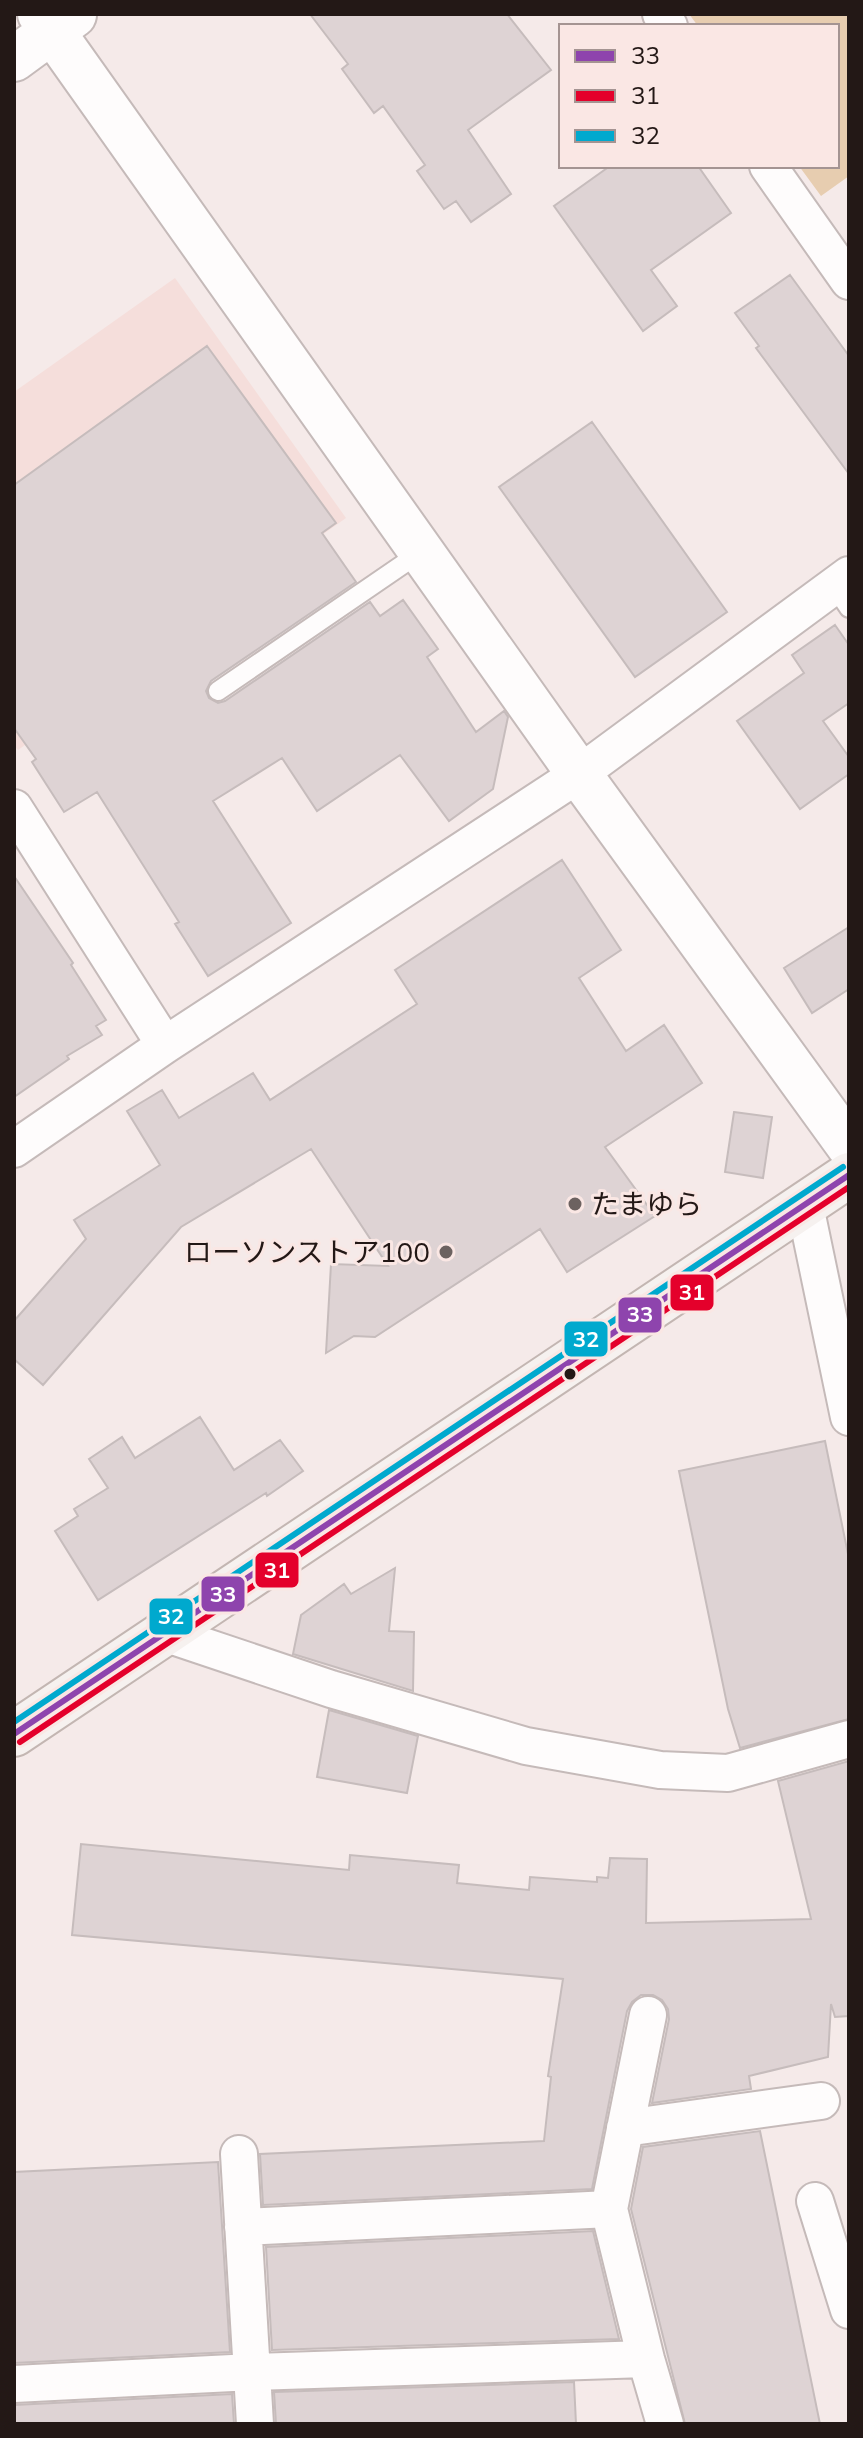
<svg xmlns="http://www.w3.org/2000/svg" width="863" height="2438" font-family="Mulish,'Noto Sans JP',sans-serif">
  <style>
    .built { fill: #f5dedb }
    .green { fill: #e7cdb0 }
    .building { fill: #ded3d4; stroke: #c6bcbc; stroke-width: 2 }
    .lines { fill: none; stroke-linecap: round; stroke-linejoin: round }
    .service-casing { stroke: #c5bab9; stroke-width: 22 }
    .minor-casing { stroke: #c5bab9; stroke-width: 40 }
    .tertiary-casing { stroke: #c5bab9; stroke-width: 48 }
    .primary-casing { stroke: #c3b6b2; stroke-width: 48 }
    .service { stroke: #fefcfc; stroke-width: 18 }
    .minor { stroke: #fefcfc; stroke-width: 36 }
    .tertiary { stroke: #fefcfc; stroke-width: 44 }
    .primary { stroke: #f6f1ef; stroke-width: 44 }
    .bus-1-casing { stroke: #fae7e4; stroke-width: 12 }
    .bus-2-casing { stroke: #fae7e4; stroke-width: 12 }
    .bus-3-casing { stroke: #fae7e4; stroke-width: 12 }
    .bus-1 { stroke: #8e44ad; stroke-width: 6 }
    .bus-2 { stroke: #e4002b; stroke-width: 6 }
    .bus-3 { stroke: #00a9ce; stroke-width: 6 }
    .poi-dot { fill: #6c6260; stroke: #fae7e4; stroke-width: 3 }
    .bus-dot { fill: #231816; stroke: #fae7e4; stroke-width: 3 }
    .labels { text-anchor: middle; stroke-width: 6; stroke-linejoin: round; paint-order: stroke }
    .poi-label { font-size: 28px; fill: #231816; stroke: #fae7e4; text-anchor: start }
    .line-badge { stroke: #fae7e4; stroke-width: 3 }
    .badge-label { font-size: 22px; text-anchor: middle; font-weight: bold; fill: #fff }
  </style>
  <rect width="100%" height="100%" fill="#f5eae9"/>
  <path class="built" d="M 175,278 L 346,518 L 18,750 L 14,745 L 14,392 Z"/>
  <path class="green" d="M 689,14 L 849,14 L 849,176 L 821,196 L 799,166 L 837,166 L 837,26 L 698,26 Z"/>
  <path class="building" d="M 310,14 L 507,14 L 551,70 L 468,130 L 511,194 L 471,222 L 456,201 L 444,209 L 417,171 L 425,165 L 383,106 L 374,113 L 342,69 L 348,64 Z
    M 610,166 L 698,166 L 731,213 L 651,270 L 677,306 L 643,331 L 554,206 Z
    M 790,275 L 849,356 L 849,474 L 756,348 L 759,346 L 735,313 Z
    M 207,346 L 336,523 L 322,533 L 356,582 L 211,681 L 206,691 L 209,698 L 218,703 L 225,701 L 370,602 L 380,616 L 403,600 L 438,649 L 427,657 L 476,732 L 504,711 L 508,717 L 493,789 L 449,821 L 400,755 L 317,811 L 282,758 L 213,801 L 291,923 L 208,976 L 175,924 L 179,922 L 97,792 L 64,812 L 32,762 L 36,759 L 14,728 L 14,485 Z
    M 592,422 L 727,612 L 635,677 L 499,487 Z
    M 835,625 L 849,645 L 849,703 L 823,721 L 849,757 L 849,774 L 800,809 L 737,721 L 804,673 L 792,655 Z
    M 562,860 L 621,950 L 579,978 L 626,1051 L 664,1025 L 702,1083 L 605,1147 L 655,1216 L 567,1272 L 540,1229 L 375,1337 L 354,1336 L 326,1353 L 331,1264 L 388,1266 L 311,1149 L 181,1227 L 43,1385 L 14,1359 L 14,1321 L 86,1239 L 74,1220 L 160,1165 L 127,1111 L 162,1090 L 179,1118 L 253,1073 L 270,1100 L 417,1004 L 395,970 Z
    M 14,876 L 73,963 L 71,965 L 106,1020 L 96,1026 L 102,1035 L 67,1056 L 69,1059 L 14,1097 Z
    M 849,927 L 849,989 L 812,1013 L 784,968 Z
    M 734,1112 L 772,1117 L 763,1178 L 725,1172 Z
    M 200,1417 L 234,1470 L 280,1440 L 303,1471 L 267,1496 L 266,1493 L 98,1600 L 55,1531 L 78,1516 L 74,1509 L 108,1488 L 89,1459 L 122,1437 L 135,1458 Z
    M 825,1441 L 849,1559 L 849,1719 L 740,1748 L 728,1709 L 679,1471 Z
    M 395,1568 L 389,1631 L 414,1632 L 413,1691 L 293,1654 L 301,1615 L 344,1584 L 351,1594 Z
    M 329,1710 L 418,1736 L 407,1793 L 317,1777 Z
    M 849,1761 L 849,2016 L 835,2017 L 831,2004 L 828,2057 L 749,2076 L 751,2089 L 652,2103 L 669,2019 L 668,2009 L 662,2000 L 653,1995 L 641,1995 L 632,2002 L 627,2011 L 592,2189 L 263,2205 L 260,2154 L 544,2141 L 551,2077 L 548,2076 L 563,1979 L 72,1935 L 81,1844 L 349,1870 L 350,1855 L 459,1865 L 457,1883 L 529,1890 L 530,1877 L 597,1882 L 597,1877 L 608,1878 L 610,1858 L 647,1859 L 646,1923 L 811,1919 L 778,1781 Z
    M 760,2131 L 820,2424 L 685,2424 L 631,2209 L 643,2147 Z
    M 218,2162 L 230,2352 L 14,2363 L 14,2172 Z
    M 593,2231 L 619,2339 L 272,2350 L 266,2247 Z
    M 574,2382 L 576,2424 L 276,2424 L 274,2392 Z
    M 232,2394 L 234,2424 L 14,2424 L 14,2405 Z"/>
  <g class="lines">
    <defs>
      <path id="service" d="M 834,586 L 849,608
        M 218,691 L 421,552"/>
      <path id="minor" d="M 661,14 L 669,26
        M 768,166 L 849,281
        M 14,808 L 165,1045
        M 14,1149 L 165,1045 L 579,774 L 849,575
        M 805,1206 L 849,1417
        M 167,1634 L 331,1689 L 526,1746 L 660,1770 L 728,1773 L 849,1739
        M 648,2015 L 609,2209 L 646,2359 L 665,2424
        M 625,2128 L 821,2101
        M 239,2154 L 255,2424
        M 815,2201 L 849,2310
        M 243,2227 L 609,2209
        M 14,2384 L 252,2372 L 646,2359"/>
      <path id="tertiary" d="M 40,14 L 579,774 L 849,1146
        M 14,59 L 74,15"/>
      <path id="primary" d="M 14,1734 L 849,1175"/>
    </defs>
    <use href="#service" class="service-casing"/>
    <use href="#minor" class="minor-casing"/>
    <use href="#tertiary" class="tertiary-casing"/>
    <use href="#primary" class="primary-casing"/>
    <use href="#service" class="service"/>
    <use href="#minor" class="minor"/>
    <use href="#tertiary" class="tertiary"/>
    <use href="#primary" class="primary"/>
    <defs>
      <path id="bus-1" d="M 14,1734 L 849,1175"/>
      <path id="bus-2" d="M 20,1742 L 849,1187"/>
      <path id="bus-3" d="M 14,1722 L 843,1167"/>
    </defs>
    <use href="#bus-1" class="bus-1-casing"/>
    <use href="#bus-2" class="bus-2-casing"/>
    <use href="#bus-3" class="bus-3-casing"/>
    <use href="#bus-1" class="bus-1"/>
    <use href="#bus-2" class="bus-2"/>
    <use href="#bus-3" class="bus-3"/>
  </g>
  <g class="poi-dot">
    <circle cx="575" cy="1204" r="8"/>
    <circle cx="446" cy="1252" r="8"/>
  </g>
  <circle class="bus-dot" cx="570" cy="1374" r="7"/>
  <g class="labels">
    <g class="poi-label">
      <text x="591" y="1214">たまゆら</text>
      <text x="430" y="1262" text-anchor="end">ローソンストア100</text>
    </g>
  </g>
  <g class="line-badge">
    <rect x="669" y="1273" width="46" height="39" rx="8" fill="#e4002b"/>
    <rect x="617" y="1296" width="46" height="38" rx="8" fill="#8e44ad"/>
    <rect x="563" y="1320" width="46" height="38" rx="8" fill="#00a9ce"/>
    <rect x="254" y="1551" width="46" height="38" rx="8" fill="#e4002b"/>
    <rect x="200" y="1575" width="46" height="38" rx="8" fill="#8e44ad"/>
    <rect x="148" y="1597" width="46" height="39" rx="8" fill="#00a9ce"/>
  </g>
  <g class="badge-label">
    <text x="692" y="1300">31</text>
    <text x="640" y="1322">33</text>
    <text x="586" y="1347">32</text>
    <text x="277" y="1578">31</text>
    <text x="223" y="1602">33</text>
    <text x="171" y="1624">32</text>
  </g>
  <rect width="863" height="2438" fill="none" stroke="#231816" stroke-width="32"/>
  <rect x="559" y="24" width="280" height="144" fill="#fae7e4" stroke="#a49492" stroke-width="2"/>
  <rect x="575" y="50" width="40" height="12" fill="#8e44ad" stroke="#a49492" stroke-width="2"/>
  <text x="631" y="64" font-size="24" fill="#231816">33</text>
  <rect x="575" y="90" width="40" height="12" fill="#e4002b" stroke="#a49492" stroke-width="2"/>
  <text x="631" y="104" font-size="24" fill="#231816">31</text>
  <rect x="575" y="130" width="40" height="12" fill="#00a9ce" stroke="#a49492" stroke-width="2"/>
  <text x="631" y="144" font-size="24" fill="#231816">32</text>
</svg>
